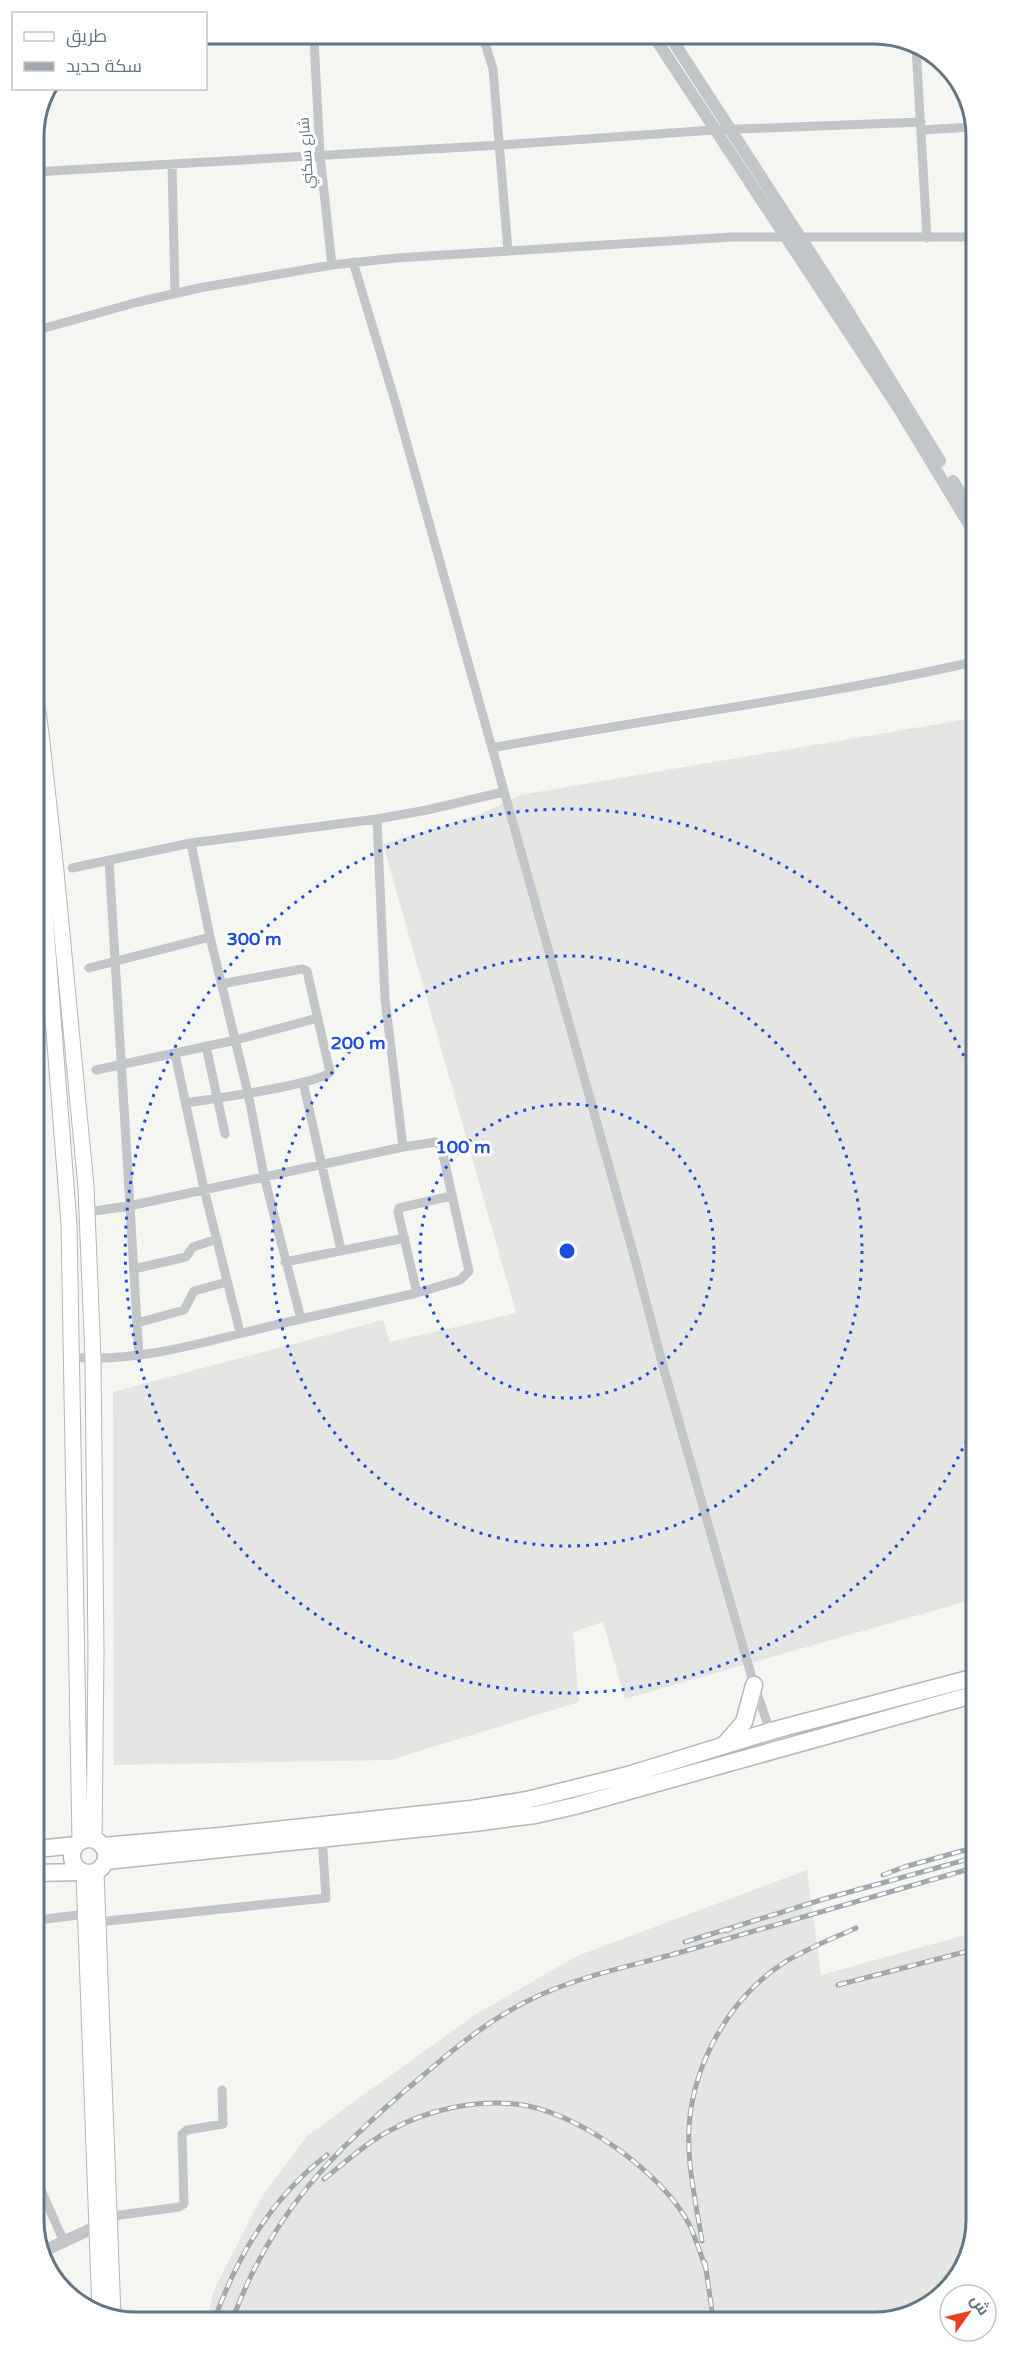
<svg xmlns="http://www.w3.org/2000/svg" width="1010" height="2355" font-family="'Varela Round',Cairo,sans-serif">
  <style>
    .built { fill: #e5e6e4 }
    .lines { fill: none; stroke-linecap: round; stroke-linejoin: round }
    .primary-casing { stroke: #b3b8bb; stroke-width: 17 }
    .trunk-casing { stroke: #b5b8bb; stroke-width: 19 }
    .minor { stroke: #c2c6c9; stroke-width: 9 }
    .tertiary { stroke: #c2c6c9; stroke-width: 12 }
    .primary { stroke: #fff; stroke-width: 15 }
    .trunk { stroke: #fff; stroke-width: 16 }
    .rail-casing { stroke: #a0a8ad; stroke-width: 5 }
    .rail { stroke: #fff; stroke-width: 3; stroke-dasharray: 9; stroke-linecap: butt }
    .ring { fill: none; stroke: #1d4ed8; stroke-width: 3; stroke-dasharray: 3 6 }
    .labels { text-anchor: middle; stroke-width: 6; stroke-linejoin: round; paint-order: stroke }
    .street-label { font-size: 15px; fill: #637683; stroke: #fff }
    .rim { fill: none; stroke: #637683; stroke-width: 3 }
    .centre { fill: #1d4ed8; stroke: #fff; stroke-width: 3 }
    .ring-label { font-size: 18px; text-anchor: middle; font-weight: bold; fill: #1d4ed8; stroke: #fff; stroke-width: 6; stroke-linejoin: round; paint-order: stroke }
  </style>
  <rect width="100%" height="100%" fill="#f5f5f1"/>
  <path class="built" d="M 973,718 L 975,1599 L 625,1699 L 603,1622 L 573,1632 L 579,1702 L 390,1760 L 114,1765 L 113,1392 L 383,1320 L 390,1342 L 516,1313 L 383,844 L 483,813 L 520,795 Z
    M 807,1870 L 821,1975 L 976,1932 L 977,2220 L 956,2282 L 907,2317 L 207,2321 L 213,2292 L 261,2198 L 308,2135 L 473,2016 L 577,1956 Z"/>
  <g class="lines">
    <defs>
      <path id="primary" d="M 35,692 L 41,733 L 56,871 L 86,1187 L 93,1359 L 96,1653 L 94,1840
        M 35,786 L 69,1224 L 80,1842
        M 84,1873 L 100,2311
        M 96,1873 L 113,2316"/>
      <path id="trunk" d="M 724,1745 L 744,1722 L 754,1685
        M72 1856a17 17 0 1 1 34 0a17 17 0 1 1-34 0Z
        M 103,1846 L 220,1836 L 471,1809 L 527,1800 L 628,1775 L 771,1731 L 976,1677
        M 37,1849 L 76,1845
        M 106,1861 L 474,1823 L 535,1815 L 575,1806 L 976,1694
        M 37,1873 L 81,1872"/>
    </defs>
    <use href="#primary" class="primary-casing"/>
    <use href="#trunk" class="trunk-casing"/>
    <path class="minor" d="M 483,37 L 493,69 L 508,251
      M 314,39 L 320,155 L 332,265
      M 916,46 L 927,238
      M 922,130 L 972,127
      M 172,164 L 175,293
      M 33,172 L 501,145 L 714,130 L 921,122
      M 353,262 L 395,401 L 636,1263 L 663,1366 L 754,1685 L 777,1750
      M 34,331 L 138,302 L 199,288 L 332,265 L 396,258 L 732,237 L 972,237
      M 492,748 C 652,718 814,698 973,662
      M 191,843 L 377,819 L 427,810 L 503,792
      M 109,860 L 139,1356
      M 89,968 L 210,937
      M 206,1046 L 225,1134
      M 175,1054 L 204,1189 L 240,1332
      M 96,1070 L 236,1040 L 318,1018
      M 303,1082 L 341,1250
      M 186,1103 C 211,1099 317,1085 330,1072 L 307,971 L 302,969 L 221,984
      M 87,1212 L 129,1206 L 403,1147 L 385,999 L 377,819
      M 285,1262 L 405,1238
      M 134,1269 L 186,1257 L 193,1247 L 217,1239
      M 417,1293 L 398,1212 L 399,1208 L 451,1196
      M 301,1319 L 417,1293 L 460,1280 L 469,1271 L 441,1146 L 436,1142 L 403,1147
      M 137,1323 L 184,1310 L 194,1291 L 227,1282
      M 70,1357 C 148,1364 225,1335 301,1319 L 264,1176 L 248,1093 L 210,937 L 191,843 L 72,868
      M 38,1920 L 86,1914
      M 98,1922 L 326,1898 L 322,1836
      M 38,2183 L 64,2242
      M 108,2220 L 120,2215 L 179,2207 L 184,2204 L 182,2134 L 187,2130 L 223,2124 L 222,2090"/>
    <path class="tertiary" d="M 653,35 L 899,409 L 973,531
      M 669,35 L 843,303 L 940,461
      M 953,481 L 973,513
      M 39,2253 L 102,2224"/>
    <use href="#primary" class="primary"/>
    <use href="#trunk" class="trunk"/>
    <defs>
      <path id="rail" d="M 883,1875 L 904,1867 L 976,1847
        M 734,1927 L 824,1899 L 976,1857
        M 685,1942 L 734,1927 L 726,1931
        M 838,1985 L 976,1949
        M 324,2179 C 346,2162 367,2142 391,2130 C 427,2110 473,2100 515,2104 C 574,2109 664,2173 690,2226 C 696,2239 701,2255 706,2269
        M 702,2241 C 696,2203 687,2165 689,2127 C 693,2064 729,1999 782,1964 C 805,1949 832,1939 856,1928
        M 705,2262 L 713,2318
        M 214,2321 C 237,2256 271,2198 327,2155
        M 232,2321 C 271,2213 334,2150 420,2078 C 458,2045 495,2015 540,1995 C 587,1974 636,1965 685,1951 C 782,1923 879,1895 976,1867"/>
    </defs>
    <use href="#rail" class="rail-casing"/>
    <use href="#rail" class="rail"/>
  </g>
  <g class="ring">
    <circle cx="567" cy="1251" r="147"/>
    <circle cx="567" cy="1251" r="295"/>
    <path d="M974 1424A442 442 0 1 1 974 1078"/>
  </g>
  <g class="labels">
    <g class="street-label">
      <text transform="translate(306 153) rotate(-94)" y="5">شارع سكني</text>
    </g>
  </g>
  <path d="M0 0H1010V2355H0ZM136 44H874A92 92 0 0 1 966 136V2220A92 92 0 0 1 874 2312H136A92 92 0 0 1 44 2220V136A92 92 0 0 1 136 44Z" fill="#fff" fill-rule="evenodd"/>
  <path class="rim" d="M136 44H874A92 92 0 0 1 966 136V2220A92 92 0 0 1 874 2312H136A92 92 0 0 1 44 2220V136A92 92 0 0 1 136 44Z"/>
  <circle cx="567" cy="1251" r="9" class="centre"/>
  <g class="ring-label">
    <text x="254" y="945">300 m</text>
    <text x="358" y="1049">200 m</text>
    <text x="463" y="1153">100 m</text>
  </g>
  <rect x="12" y="12" width="195" height="78" fill="#ffffff" stroke="#c1c8cd" stroke-width="1.5"/>
  <rect x="24" y="32" width="30" height="9" fill="#ffffff" stroke="#c1c8cd" stroke-width="1.5"/>
  <text x="66" y="42" font-size="18" fill="#637683">طريق</text>
  <rect x="24" y="62" width="30" height="9" fill="#a0a8ad" stroke="#c1c8cd" stroke-width="1.5"/>
  <text x="66" y="72" font-size="18" fill="#637683">سكة حديد</text>
  <g transform="translate(968 2313) rotate(56)"><circle r="28" fill="#ffffff" stroke="#c1c8cd" stroke-width="1.5"/>
  <path d="M0-4.5L10 22L0 15L-10 22Z" fill="#e6411f"/>
  <text y="-9" font-size="16" font-weight="bold" text-anchor="middle" fill="#637683">ش</text>
  </g>
</svg>
